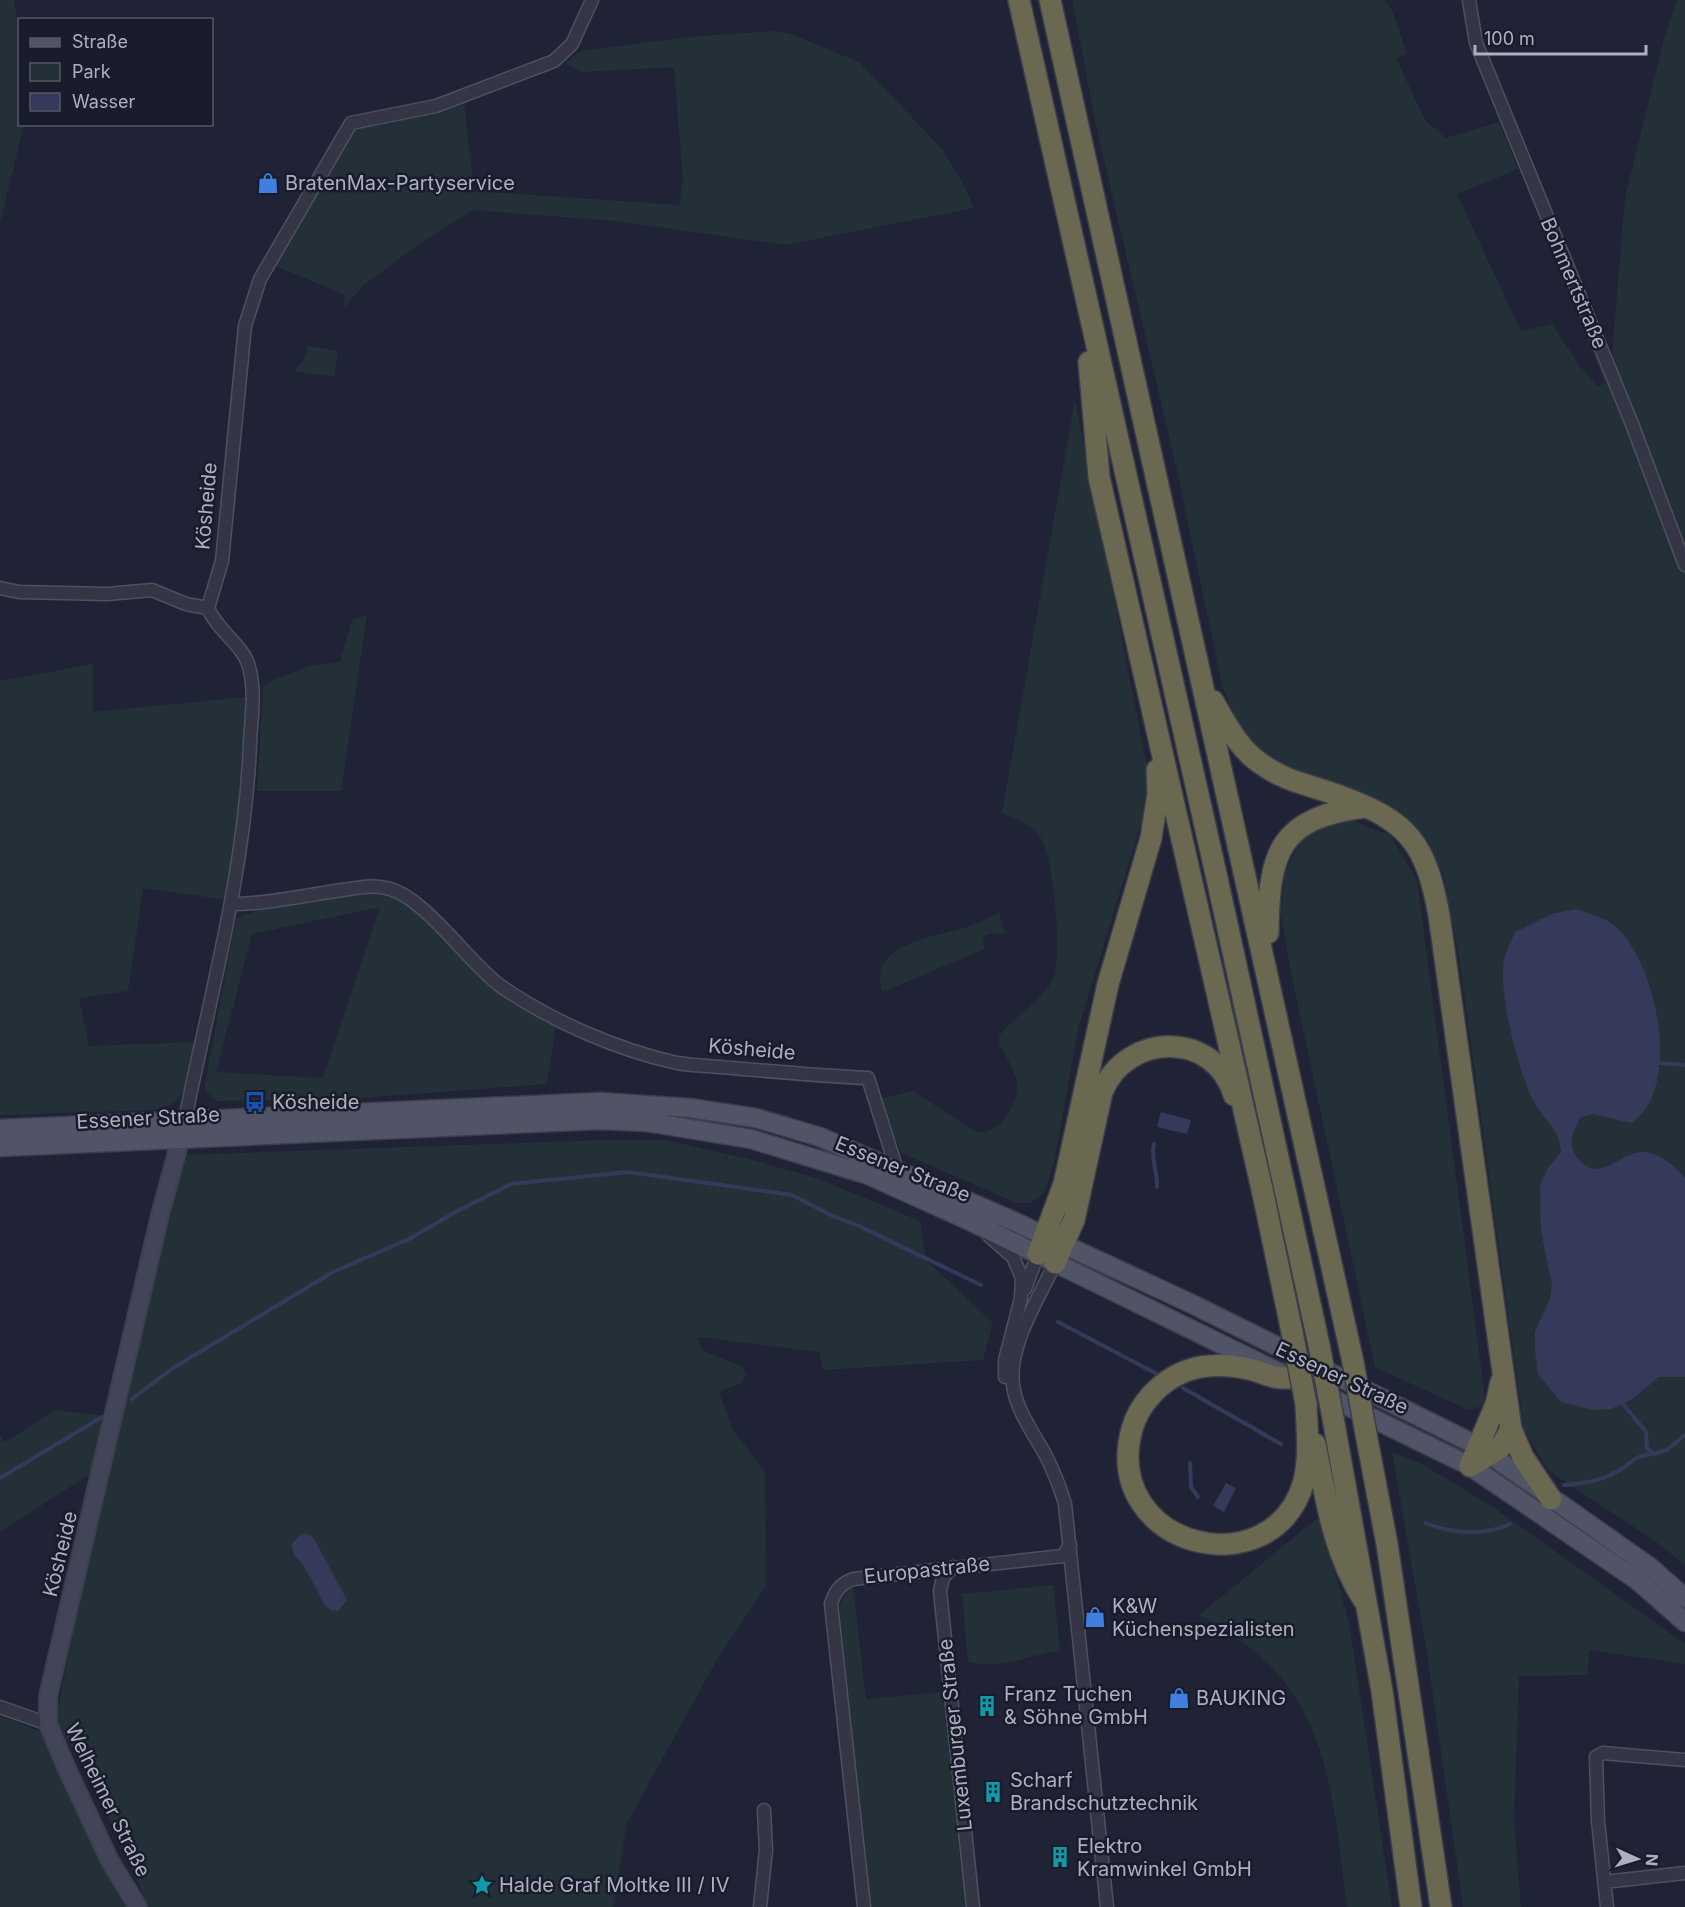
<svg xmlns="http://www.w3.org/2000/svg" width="1685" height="1907" font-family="Inter,sans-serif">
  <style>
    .green { fill: #233037; fill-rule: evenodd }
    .water { fill: #353a5b }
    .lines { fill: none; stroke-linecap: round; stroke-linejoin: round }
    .stream { stroke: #353a5b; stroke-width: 4 }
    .street-casing { stroke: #4e5060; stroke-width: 15 }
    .secondary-casing { stroke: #3d3f4f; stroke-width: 20 }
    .primary-casing { stroke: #3d3f4f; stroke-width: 21 }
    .highway-casing { stroke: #3b3d4d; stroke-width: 24 }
    .street { stroke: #343645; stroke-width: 12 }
    .secondary { stroke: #424458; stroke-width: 16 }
    .primary { stroke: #515466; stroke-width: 18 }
    .highway { stroke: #6b6851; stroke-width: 21 }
    .highway-bridge-casing { stroke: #3b3d4d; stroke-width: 24; stroke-linecap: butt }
    .highway-bridge { stroke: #6b6851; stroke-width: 21 }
    .labels { text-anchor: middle; stroke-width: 5; stroke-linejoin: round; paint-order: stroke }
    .poi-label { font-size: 20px; fill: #aeb0c2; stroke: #191c2a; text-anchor: start }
    .street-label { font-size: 20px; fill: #aeb0c2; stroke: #191c2a }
  </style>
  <rect width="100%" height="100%" fill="#202335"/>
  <path class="green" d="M 0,0 L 14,0 L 20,37 L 20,124 L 24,125 L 0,223 Z
    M 1072,0 L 1384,0 L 1392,10 L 1407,54 L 1396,58 L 1425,120 L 1446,138 L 1499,122 L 1518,169 L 1457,194 L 1521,331 L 1552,324 L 1580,366 L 1598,386 L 1605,383 L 1579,318 L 1612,355 L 1625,198 L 1664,39 L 1677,0 L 1685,0 L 1685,1565 L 1655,1541 L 1549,1471 L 1524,1430 L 1458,950 L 1443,874 L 1429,844 L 1405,816 L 1378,800 L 1296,775 L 1265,756 L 1240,730 L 1222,685 L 1175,462 L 1097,130 Z
    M 776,31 L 793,35 L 859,62 L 943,150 L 965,187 L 974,208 L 785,245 L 615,221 L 473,210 L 419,244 L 363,286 L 344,308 L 345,295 L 273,265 L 355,128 L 464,101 L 474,191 L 679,205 L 683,180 L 674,67 L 581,72 L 565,63 L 580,51 L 688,37 Z
    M 308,346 L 338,351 L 334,377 L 294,371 L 304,360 Z
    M 1075,400 L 1147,766 L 1146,807 L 1078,1029 L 1055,1159 L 1044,1193 L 1031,1203 L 1017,1203 L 901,1153 L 880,1099 L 913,1091 L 973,1130 C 996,1142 1020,1103 1017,1082 C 1014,1069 1005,1055 999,1043 L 999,1036 C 1015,1015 1041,1003 1053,979 C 1063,957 1054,857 1040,837 C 1032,824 1016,819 1002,813 Z
    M 367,615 L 341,791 L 257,791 L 263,687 L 273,680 L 309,666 L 340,662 L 352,620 Z
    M 93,664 L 93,712 L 246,697 L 243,794 L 228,900 L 143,888 L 128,991 L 79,998 L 89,1046 L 194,1042 C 188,1073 192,1101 158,1110 L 0,1115 L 0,681 Z
    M 1345,818 L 1390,835 L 1417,880 L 1486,1405 L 1468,1410 L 1375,1367 L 1290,968 L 1281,913 L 1284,875 L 1306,830 Z
    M 368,891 L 388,893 L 404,901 L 495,990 L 556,1025 L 547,1084 L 348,1099 L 217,1101 L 204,1090 L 207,1072 L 236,918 L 267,907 ZM 380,907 L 323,1078 L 216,1072 L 252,934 Z
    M 999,912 L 1005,933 L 988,934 L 983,937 L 985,949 L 882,992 C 867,941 937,938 969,926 C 979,923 989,917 999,912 Z
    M 603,1140 L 666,1140 L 757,1161 L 819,1179 L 920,1221 L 926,1260 L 993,1323 L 983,1360 L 823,1370 L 819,1352 L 699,1337 L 701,1350 L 743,1367 L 746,1375 L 742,1383 L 719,1392 L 733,1430 L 765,1471 L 766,1586 L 719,1656 L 627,1823 L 613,1907 L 149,1907 L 102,1803 L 56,1720 L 81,1586 L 185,1155 Z
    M 55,1410 L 107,1416 L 90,1474 L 0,1532 L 0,1436 L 5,1442 Z
    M 1392,1452 L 1424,1465 L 1493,1507 L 1685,1644 L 1685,1664 L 1589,1650 L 1588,1675 L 1519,1676 L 1514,1818 L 1521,1907 L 1463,1907 L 1427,1653 Z
    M 1319,1517 L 1349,1622 L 1392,1907 L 1347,1907 C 1330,1777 1329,1682 1199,1615 Z
    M 1053,1585 L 1060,1651 C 1031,1654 997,1671 968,1661 L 962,1594 Z
    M 853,1586 L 866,1699 L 943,1692 L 965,1907 L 870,1907 L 839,1608 L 846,1589 Z
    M 0,1716 L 44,1733 L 87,1834 L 129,1907 L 0,1907 Z"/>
  <path class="water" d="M 1576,909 C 1591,914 1605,917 1617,928 C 1657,964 1683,1090 1631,1123 L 1593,1114 L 1581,1117 C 1574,1129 1567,1143 1576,1156 C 1599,1187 1617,1153 1642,1152 C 1660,1152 1674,1166 1685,1178 L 1685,1377 L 1659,1377 L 1632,1399 L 1611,1409 L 1594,1410 L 1561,1402 L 1538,1374 L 1535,1351 L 1535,1331 L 1550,1299 L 1552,1285 L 1541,1231 L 1540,1185 L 1548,1168 L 1561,1152 C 1560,1129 1547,1124 1536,1105 C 1519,1077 1501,1001 1503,967 C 1503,956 1511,943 1515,932 L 1552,914 Z
    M 1161,1112 L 1191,1120 L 1187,1134 L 1157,1127 Z
    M 1226,1483 L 1236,1488 L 1224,1512 L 1213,1506 Z
    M 305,1534 L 311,1535 L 314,1539 L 347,1600 L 338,1611 L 331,1610 L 324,1604 L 304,1566 L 294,1555 L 292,1544 L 298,1537 Z"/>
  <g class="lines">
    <path class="stream" d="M 1660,1063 L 1685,1065
      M 1154,1144 C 1150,1160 1158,1171 1157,1187
      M 1058,1322 L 1159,1375
      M 1183,1388 L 1281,1444
      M 132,1399 L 173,1368 L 333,1272 L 409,1239 L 461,1209 L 511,1184 L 628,1172 L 792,1195 L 833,1216 L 861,1227 L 981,1285
      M 1623,1404 L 1646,1432 L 1647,1448 L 1654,1454 L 1667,1450 L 1685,1435
      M 1190,1463 L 1191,1487 L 1198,1497
      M 0,1478 L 102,1417
      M 1564,1485 C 1582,1484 1604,1480 1620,1470 C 1635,1460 1634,1456 1654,1454
      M 1426,1523 C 1453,1534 1484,1536 1510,1524"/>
    <defs>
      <path id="street" d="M 1469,0 L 1476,43 L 1632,424 L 1685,565
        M 0,588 L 19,592 L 107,594 L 152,590 L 186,604 L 208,608
        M 232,904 C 267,904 301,896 336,891 C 352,889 370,884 386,888 C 424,895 469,964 502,987 C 553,1022 618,1050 677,1063 C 695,1066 714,1066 732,1068 C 777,1072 823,1076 868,1078 L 897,1170
        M 185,1120 C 210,995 245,872 250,744 C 251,720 256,691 249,667 C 243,644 217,631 208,608 L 222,561 L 245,326 L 260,279 L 351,123 L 436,106 L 554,61 L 572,44 L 592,0
        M 989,1236 L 1013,1257 L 1022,1278 L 1021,1298 L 1005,1360 L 1005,1377
        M 1055,1263 C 1039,1299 1008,1344 1013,1385 C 1016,1410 1034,1434 1046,1456 C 1054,1472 1060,1487 1065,1504 L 1107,1907
        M 1025,1289 L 1038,1254
        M 953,1567 L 943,1578 L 940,1591 L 973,1907
        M 0,1707 L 48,1724
        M 1604,1882 L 1685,1873
        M 760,1907 L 766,1850 L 764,1810
        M 864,1907 L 831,1604 C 835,1591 840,1584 853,1579 L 1063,1556 L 1070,1545
        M 1607,1907 L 1598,1821 L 1596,1757 L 1603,1753 L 1685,1760"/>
      <path id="secondary" d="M 138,1907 L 110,1861 L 67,1769 L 48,1724 L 48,1696 L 160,1215 L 184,1126"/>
      <path id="primary" d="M 0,1129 L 600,1102 L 690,1108 L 756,1118 L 820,1137 L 1013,1221 L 1192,1304 L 1478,1446 L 1650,1567 L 1685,1598
        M 0,1147 L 599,1120 L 647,1122 L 751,1139 L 868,1175 L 970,1221 L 1470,1466 L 1637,1580 L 1685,1622"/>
      <path id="highway" d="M 1019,0 L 1218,883 L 1319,1345
        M 1050,0 L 1353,1362
        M 1089,362 L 1099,477 L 1262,1189 L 1292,1332
        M 1213,701 C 1226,723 1238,748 1260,763 C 1285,782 1312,785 1340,796 C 1409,821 1426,844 1439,915 L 1511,1429 L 1523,1457 L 1551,1499
        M 1268,933 C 1269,853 1278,818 1365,807
        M 1038,1254 L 1064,1184 L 1108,984 L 1151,838 L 1158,793 L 1157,770
        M 1055,1263 L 1074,1220 L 1102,1092 C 1126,1032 1215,1030 1234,1095
        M 1288,1378 C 1274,1379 1266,1374 1253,1370 C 1232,1365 1207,1363 1186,1371 C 1160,1381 1139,1404 1132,1429 C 1100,1547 1273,1591 1304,1481 C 1310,1456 1307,1429 1306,1404
        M 1333,1418 L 1382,1691 L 1411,1907
        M 1366,1434 L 1387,1544 L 1441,1907
        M 1315,1444 C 1326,1498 1333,1552 1363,1599
        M 1470,1466 L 1496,1404 L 1501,1382
        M 1470,1466 L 1500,1448 L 1511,1429"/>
    </defs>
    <use href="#street" class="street-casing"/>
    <use href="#secondary" class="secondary-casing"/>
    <use href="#primary" class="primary-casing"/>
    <use href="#highway" class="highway-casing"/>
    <use href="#street" class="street"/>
    <use href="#secondary" class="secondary"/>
    <use href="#primary" class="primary"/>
    <use href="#highway" class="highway"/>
    <defs>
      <path id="highway-bridge" d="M 1292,1332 L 1306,1404
        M 1319,1345 L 1333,1418
        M 1353,1362 L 1366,1434"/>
    </defs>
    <use href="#highway-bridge" class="highway-bridge-casing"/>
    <use href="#highway-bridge" class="highway-bridge"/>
  </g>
  <defs>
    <symbol id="shop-bare" viewBox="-9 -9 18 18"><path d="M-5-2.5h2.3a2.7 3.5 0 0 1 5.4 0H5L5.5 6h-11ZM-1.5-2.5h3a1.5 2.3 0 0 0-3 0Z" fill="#3f7fe0" stroke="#191c2a" stroke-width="2.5" paint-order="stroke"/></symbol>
    <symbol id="bus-bare" viewBox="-9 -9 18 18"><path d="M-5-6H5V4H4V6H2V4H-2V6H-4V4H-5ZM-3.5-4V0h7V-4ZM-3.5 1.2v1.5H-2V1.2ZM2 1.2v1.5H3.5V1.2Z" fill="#1a4fb4" stroke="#191c2a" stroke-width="2.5" paint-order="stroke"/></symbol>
    <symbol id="building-bare" viewBox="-9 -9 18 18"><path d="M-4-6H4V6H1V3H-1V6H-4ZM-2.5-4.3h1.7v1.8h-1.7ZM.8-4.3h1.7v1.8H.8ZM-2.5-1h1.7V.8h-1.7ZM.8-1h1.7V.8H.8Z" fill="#0f9aa8" stroke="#191c2a" stroke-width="2.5" paint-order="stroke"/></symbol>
    <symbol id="sight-bare" viewBox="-9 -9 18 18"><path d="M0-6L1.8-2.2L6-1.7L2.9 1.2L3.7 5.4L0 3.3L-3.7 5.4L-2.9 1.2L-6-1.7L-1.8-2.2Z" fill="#0f9aa8" stroke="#191c2a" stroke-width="2.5" paint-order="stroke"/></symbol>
  </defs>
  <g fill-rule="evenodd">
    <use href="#shop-bare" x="253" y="168" width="30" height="30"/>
    <use href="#bus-bare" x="240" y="1087" width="30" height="30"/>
    <use href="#shop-bare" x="1080" y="1602" width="30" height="30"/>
    <use href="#shop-bare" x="1164" y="1683" width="30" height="30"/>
    <use href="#building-bare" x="972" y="1691" width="30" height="30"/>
    <use href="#building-bare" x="978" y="1777" width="30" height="30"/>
    <use href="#building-bare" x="1045" y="1842" width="30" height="30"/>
    <use href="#sight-bare" x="467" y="1870" width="30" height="30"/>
  </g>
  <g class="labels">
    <g class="poi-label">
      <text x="285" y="190">BratenMax-Partyservice</text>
      <text x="272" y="1109">Kösheide</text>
      <text x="1112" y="1613">K&amp;W<tspan x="1112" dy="23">Küchenspezialisten</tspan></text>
      <text x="1004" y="1701">Franz Tuchen<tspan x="1004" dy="23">&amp; Söhne GmbH</tspan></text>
      <text x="1196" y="1705">BAUKING</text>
      <text x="1010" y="1787">Scharf<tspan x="1010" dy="23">Brandschutztechnik</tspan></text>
      <text x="1077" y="1853">Elektro<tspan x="1077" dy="23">Kramwinkel GmbH</tspan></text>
      <text x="499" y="1892">Halde Graf Moltke III / IV</text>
    </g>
    <g class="street-label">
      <text transform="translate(1574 283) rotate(67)" y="7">Bohmertstraße</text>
      <text transform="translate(206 506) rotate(-85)" y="7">Kösheide</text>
      <text transform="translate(752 1049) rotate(5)" y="7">Kösheide</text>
      <text transform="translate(148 1118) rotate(-3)" y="7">Essener Straße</text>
      <text transform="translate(903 1169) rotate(22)" y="7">Essener Straße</text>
      <text transform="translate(1342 1378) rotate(25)" y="7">Essener Straße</text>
      <text transform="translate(60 1554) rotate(-76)" y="7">Kösheide</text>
      <text transform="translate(927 1570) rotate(-6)" y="7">Europastraße</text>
      <text transform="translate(955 1735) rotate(-96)" y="7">Luxemburger Straße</text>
      <text transform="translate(108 1800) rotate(64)" y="7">Welheimer Straße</text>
    </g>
  </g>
  <rect x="18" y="18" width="195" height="108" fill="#191c2a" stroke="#555767" stroke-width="1.5"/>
  <rect x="30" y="38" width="30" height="9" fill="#515466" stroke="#555767" stroke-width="1.5"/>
  <text x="72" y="48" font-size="18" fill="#aeb0c2">Straße</text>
  <rect x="30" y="63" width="30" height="18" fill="#233037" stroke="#555767" stroke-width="1.5"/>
  <text x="72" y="78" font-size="18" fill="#aeb0c2">Park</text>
  <rect x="30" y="93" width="30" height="18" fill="#353a5b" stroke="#555767" stroke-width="1.5"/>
  <text x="72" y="108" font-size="18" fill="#aeb0c2">Wasser</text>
  <g transform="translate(1637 1859) rotate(94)" stroke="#191c2a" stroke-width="4.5" paint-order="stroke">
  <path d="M0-4.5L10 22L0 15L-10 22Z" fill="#aeb0c2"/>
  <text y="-9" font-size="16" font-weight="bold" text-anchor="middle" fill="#aeb0c2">N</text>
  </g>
  <path d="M1475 45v9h171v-9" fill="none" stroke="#aeb0c2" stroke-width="3"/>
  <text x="1484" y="45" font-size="18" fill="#aeb0c2" stroke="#191c2a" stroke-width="4.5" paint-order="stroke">100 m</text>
</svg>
